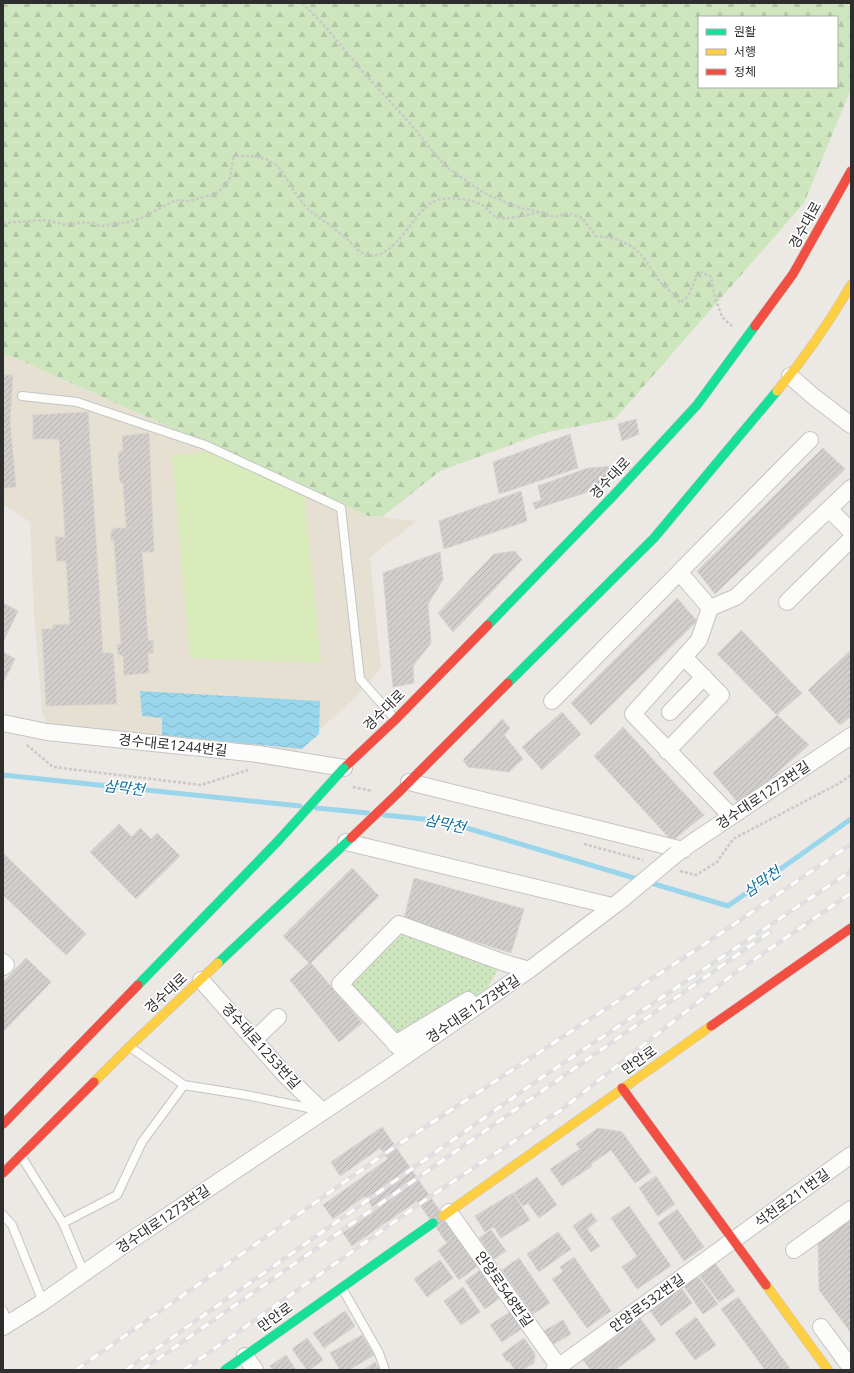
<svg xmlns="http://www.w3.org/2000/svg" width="854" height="1373" font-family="'Open Sans','Noto Sans KR',sans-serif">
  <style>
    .education { fill: #e6e0d3 }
    .grass { fill: url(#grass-dots) }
    .forest { fill: url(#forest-firs); fill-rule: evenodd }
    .pitch { fill: #d9eabb }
    .water { fill: url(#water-waves) }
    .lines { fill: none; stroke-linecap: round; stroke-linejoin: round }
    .stream { stroke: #99d6ec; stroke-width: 5 }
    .building { fill: url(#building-hatch); stroke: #d7d4d0 }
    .lane-casing { stroke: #c5c4c5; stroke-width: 10 }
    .street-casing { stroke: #c5c4c5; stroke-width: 18 }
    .fast-casing { stroke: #c5c4c5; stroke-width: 10 }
    .slow-casing { stroke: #c5c4c5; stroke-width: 10 }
    .jam-casing { stroke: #c5c4c5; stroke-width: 10 }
    .path { stroke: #c9c9c8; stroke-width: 2.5; stroke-dasharray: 3 2; stroke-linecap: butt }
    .lane { stroke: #fcfcfb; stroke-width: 8 }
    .street { stroke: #fcfcfb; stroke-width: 16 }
    .fast { stroke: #16e098; stroke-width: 9 }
    .slow { stroke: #ffcf43; stroke-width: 9 }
    .jam { stroke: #f24e42; stroke-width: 9 }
    .rail-casing { stroke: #dfdfe1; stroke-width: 4.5 }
    .rail { stroke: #fff; stroke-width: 3; stroke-dasharray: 9; stroke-linecap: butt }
    .street-bridge-casing { stroke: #c5c4c5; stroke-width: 18; stroke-linecap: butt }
    .fast-bridge-casing { stroke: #c6c5c4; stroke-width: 10; stroke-linecap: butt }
    .jam-bridge-casing { stroke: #c6c5c4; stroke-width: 10; stroke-linecap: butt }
    .street-bridge { stroke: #fcfcfb; stroke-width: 16 }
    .fast-bridge { stroke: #16e098; stroke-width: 9 }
    .jam-bridge { stroke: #f24e42; stroke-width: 9 }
    .labels { text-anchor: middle; stroke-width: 3.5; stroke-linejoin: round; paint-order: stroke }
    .street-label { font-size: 14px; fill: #2e2e2e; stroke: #fff }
    .water-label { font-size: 15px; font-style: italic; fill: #0d6fa3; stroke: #fff }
  </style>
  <defs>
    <pattern id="grass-dots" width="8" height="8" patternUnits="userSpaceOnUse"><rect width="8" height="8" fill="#cee6be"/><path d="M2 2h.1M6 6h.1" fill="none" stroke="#b1c6a4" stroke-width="1.8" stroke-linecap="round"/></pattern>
    <pattern id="forest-firs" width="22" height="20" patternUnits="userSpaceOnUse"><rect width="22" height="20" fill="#cee6be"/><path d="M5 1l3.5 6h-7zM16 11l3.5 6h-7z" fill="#b1c6a4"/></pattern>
    <pattern id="water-waves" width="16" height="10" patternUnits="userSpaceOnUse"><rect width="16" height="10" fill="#99d6ec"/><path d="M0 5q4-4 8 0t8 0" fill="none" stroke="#84b8cb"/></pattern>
    <pattern id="building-hatch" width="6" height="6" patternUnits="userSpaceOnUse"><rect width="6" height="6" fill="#d1cecb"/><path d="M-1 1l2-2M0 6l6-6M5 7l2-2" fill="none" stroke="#b4b1af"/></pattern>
  </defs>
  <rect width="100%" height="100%" fill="#ece8e4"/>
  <path class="education" d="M 3,355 L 11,356 L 368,516 L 417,521 L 370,557 L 381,668 L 356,697 L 295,752 L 47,725 L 42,711 L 34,614 L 30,522 L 3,504 Z"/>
  <path class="grass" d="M 399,924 L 502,962 L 487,989 L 395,1044 L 340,984 Z"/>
  <path class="forest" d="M 3,3 L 851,3 L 851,89 L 804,203 L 615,419 L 543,433 L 440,471 L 382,517 L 368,516 L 11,356 L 3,355 ZM 699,17 L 837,17 L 837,87 L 699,87 Z"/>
  <path class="pitch" d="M 215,451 L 304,493 L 321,663 L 190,658 L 172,455 Z"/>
  <path class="water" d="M 140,691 L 320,701 L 319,734 L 302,749 L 162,735 L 162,718 L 142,716 Z"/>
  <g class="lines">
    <path class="stream" d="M 3,775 L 300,806
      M 316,808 L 368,813
      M 384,815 L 443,821 L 728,906 L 851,819"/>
  </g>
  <path class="building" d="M 3,375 L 13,375 L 10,421 L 16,487 L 3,488 Z
    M 88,412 L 103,653 L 113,653 L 117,704 L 46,706 L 42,629 L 53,629 L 53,625 L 70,624 L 66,561 L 57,561 L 55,537 L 65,537 L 59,439 L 33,439 L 33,415 Z
    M 636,419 L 639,434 L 622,441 L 618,424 Z
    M 149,433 L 154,552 L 142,552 L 148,640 L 153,641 L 153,653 L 148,653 L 149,673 L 124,675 L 123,656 L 118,654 L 117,645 L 121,643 L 114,540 L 111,540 L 111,532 L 114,528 L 126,528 L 123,483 L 120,483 L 118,453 L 123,450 L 122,436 Z
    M 570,434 L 578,468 L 499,494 L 493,462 Z
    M 823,448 L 845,469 L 715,594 L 697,571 Z
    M 618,466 L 618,471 L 591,491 L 535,509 L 533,503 L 541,500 L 538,486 L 588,468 Z
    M 521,491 L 527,521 L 444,549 L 439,521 Z
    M 515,551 L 522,560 L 453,632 L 438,613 L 494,554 Z
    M 440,552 L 443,580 L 428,604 L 431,643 L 413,666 L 414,683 L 393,687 L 383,573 Z
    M 677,598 L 697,621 L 591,725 L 571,703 Z
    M 3,603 L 18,611 L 3,642 Z
    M 741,630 L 802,693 L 777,715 L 717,654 Z
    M 851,650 L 851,716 L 840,725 L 808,690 Z
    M 3,652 L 15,659 L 3,683 Z
    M 562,712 L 581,734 L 542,770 L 522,747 Z
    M 777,715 L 809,745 L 740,805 L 713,773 Z
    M 502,719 L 510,728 L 504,735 L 523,759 L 509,772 L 468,767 L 463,760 Z
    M 623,727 L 704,815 L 672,841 L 594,756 Z
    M 119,824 L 132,837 L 140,828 L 151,839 L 157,833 L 180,856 L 136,899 L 90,852 Z
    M 3,853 L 86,934 L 66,955 L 3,895 Z
    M 352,868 L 379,896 L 311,963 L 362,1023 L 339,1042 L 290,980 L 309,963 L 283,936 Z
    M 414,878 L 524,909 L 511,953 L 404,919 Z
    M 26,958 L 51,982 L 3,1032 L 3,982 Z
    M 382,1127 L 478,1266 L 459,1280 L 438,1250 L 447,1243 L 417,1201 L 352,1246 L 343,1233 L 375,1211 L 365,1196 L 333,1219 L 323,1205 L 388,1159 L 380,1148 L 340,1176 L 331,1162 Z
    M 598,1128 L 622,1132 L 651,1172 L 635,1183 L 611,1150 L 591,1164 L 592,1166 L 562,1186 L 550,1169 L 580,1149 L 576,1144 Z
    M 656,1176 L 675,1204 L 658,1216 L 639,1188 Z
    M 537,1177 L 557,1205 L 539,1218 L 528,1203 L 523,1206 L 514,1193 Z
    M 513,1193 L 530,1220 L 501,1238 L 494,1227 L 485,1232 L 475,1216 Z
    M 629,1206 L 671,1266 L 637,1289 L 622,1267 L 637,1256 L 611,1218 Z
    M 677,1209 L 704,1247 L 684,1261 L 658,1223 Z
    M 591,1213 L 597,1221 L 587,1229 L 600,1246 L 591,1252 L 573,1226 Z
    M 851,1219 L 851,1333 L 819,1290 L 818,1242 Z
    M 491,1230 L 506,1251 L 494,1259 L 479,1238 Z
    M 558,1232 L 571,1249 L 539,1272 L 527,1254 Z
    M 574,1257 L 611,1311 L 587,1328 L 552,1279 L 563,1272 L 560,1267 Z
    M 519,1258 L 550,1303 L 533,1314 L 502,1270 Z
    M 440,1260 L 453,1278 L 427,1297 L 414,1279 Z
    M 715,1263 L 735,1291 L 719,1302 L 699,1275 Z
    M 480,1270 L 500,1298 L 485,1309 L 465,1281 Z
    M 697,1275 L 718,1304 L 703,1314 L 683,1285 Z
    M 679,1285 L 692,1303 L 661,1326 L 648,1308 Z
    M 463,1287 L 480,1312 L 461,1325 L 444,1301 Z
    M 738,1297 L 791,1370 L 765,1370 L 721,1309 Z
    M 345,1311 L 355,1326 L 324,1348 L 313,1333 Z
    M 511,1311 L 523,1328 L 502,1342 L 490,1325 Z
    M 696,1317 L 716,1345 L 695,1360 L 675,1333 Z
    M 640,1318 L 656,1340 L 615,1370 L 591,1370 L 583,1360 Z
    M 563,1320 L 571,1334 L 552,1345 L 544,1331 Z
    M 362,1335 L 374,1355 L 349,1370 L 340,1370 L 330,1353 Z
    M 307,1338 L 323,1360 L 309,1370 L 307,1370 L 292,1349 Z
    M 524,1338 L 535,1354 L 534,1363 L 523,1370 L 515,1370 L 509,1361 L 507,1362 L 502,1354 Z
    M 286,1355 L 296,1370 L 273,1370 L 270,1366 Z
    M 375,1362 L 380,1370 L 363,1370 Z"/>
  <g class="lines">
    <defs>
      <path id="lane" d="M 22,396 L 77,402 L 205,445 L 341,508 L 360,679 L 395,719
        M 130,1047 L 184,1085 L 246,1095 L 318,1110
        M 21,1156 L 63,1223 L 84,1273
        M 3,1215 L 12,1225 L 43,1302
        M 63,1223 L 117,1195 L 142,1142 L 184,1085
        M 342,1288 L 379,1353 L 385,1370
        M 3,1311 L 9,1323"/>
      <path id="street" d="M 790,376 L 814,397 L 851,425
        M 829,509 L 851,531
        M 680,573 L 710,608
        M 787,602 L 851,539
        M 552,701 L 810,440
        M 670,712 L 704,677
        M 3,723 L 47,732 L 258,754 L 344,768
        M 667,751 L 721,695 L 684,657
        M 409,782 L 683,850
        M 731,816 L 633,714 L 699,640 L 710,608 L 736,597 L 851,488
        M 346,842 L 612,906
        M 676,854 L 693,842 L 851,736
        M 3,962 L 6,965 L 3,967
        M 201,980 L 285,1075 L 322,1111
        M 254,1040 L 278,1017
        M 395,1044 L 468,1000
        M 406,1055 L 340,984 L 399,924 L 502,962 L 529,970
        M 449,1212 L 561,1370
        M 794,1250 L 851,1209
        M 3,1327 L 43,1302 L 124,1245 L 378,1075 L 529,970 L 620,901
        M 821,1327 L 851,1368
        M 245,1356 L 255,1370
        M 554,1370 L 851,1155"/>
      <path id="fast" d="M 488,625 L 613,496 L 697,405 L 755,326
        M 508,683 L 654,538 L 777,391
        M 218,963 L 351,838
        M 138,985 L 278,841
        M 225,1370 L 433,1223"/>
      <path id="slow" d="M 777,391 C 804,359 830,321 851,285
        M 94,1082 L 129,1047 L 218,963
        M 443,1216 L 711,1026
        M 766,1285 L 828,1370"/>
      <path id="jam" d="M 755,326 L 793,274 L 851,171
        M 344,768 L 395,720 L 488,625
        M 399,792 L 508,683
        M 711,1026 L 851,928
        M 622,1088 L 766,1285
        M 3,1124 L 138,985
        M 3,1173 L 94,1082"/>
    </defs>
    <use href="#lane" class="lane-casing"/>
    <use href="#street" class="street-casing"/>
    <use href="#fast" class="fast-casing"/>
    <use href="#slow" class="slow-casing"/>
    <use href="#jam" class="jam-casing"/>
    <path class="path" d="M 302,3 L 323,24 L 363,72 L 408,121 L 445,166 L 484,193 L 520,208 L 541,212 L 554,217 L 568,213 L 582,218 L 596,236 C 614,237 632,243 643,257 C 650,266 655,277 663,285 C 671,292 674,293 680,303 L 688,296 L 696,278 L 701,272 L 711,277 L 714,294 L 722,317 L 732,326
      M 3,223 L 46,220 L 65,225 L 86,222 L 101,226 L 129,222 L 141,218 L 176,200 L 189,201 L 215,194 L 224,187 L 230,178 L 233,159 L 237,156 C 286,154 280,177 305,206 C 310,212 317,216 324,221 C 332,226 340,234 348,240 C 354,245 358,252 366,255 C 394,263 413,211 435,201 C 445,196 473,199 482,205 C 487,208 491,214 496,217 C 503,221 532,214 541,212
      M 27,745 L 53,767 L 201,785 L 248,770
      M 353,787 L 372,791
      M 584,844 L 643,860
      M 680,871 L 696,875 L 717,862 L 733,839 L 838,784 L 851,775"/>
    <use href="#lane" class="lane"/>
    <use href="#street" class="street"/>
    <use href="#fast" class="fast"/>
    <use href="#slow" class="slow"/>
    <use href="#jam" class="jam"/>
    <defs>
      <path id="rail" d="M 76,1370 L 393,1148 L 714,938 L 851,844
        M 126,1370 L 541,1078 L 851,871
        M 142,1370 L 770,932
        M 184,1370 L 428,1198 L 561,1110 L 736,972 L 851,893"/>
    </defs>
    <use href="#rail" class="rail-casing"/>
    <use href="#rail" class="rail"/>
    <defs>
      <path id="street-bridge" d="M 620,901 L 676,854"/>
      <path id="fast-bridge" d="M 278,841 L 344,768"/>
      <path id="jam-bridge" d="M 351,838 L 399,792"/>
    </defs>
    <use href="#street-bridge" class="street-bridge-casing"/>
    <use href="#fast-bridge" class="fast-bridge-casing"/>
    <use href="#jam-bridge" class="jam-bridge-casing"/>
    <use href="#street-bridge" class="street-bridge"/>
    <use href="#fast-bridge" class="fast-bridge"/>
    <use href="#jam-bridge" class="jam-bridge"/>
  </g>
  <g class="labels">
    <g class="street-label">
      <text transform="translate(805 225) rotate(-61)" y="5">경수대로</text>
      <text transform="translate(610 478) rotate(-47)" y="5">경수대로</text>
      <text transform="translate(384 710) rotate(-45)" y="5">경수대로</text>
      <text transform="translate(173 745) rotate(6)" y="5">경수대로1244번길</text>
      <text transform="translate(763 795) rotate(-34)" y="5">경수대로1273번길</text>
      <text transform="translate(166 993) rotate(-43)" y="5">경수대로</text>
      <text transform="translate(473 1009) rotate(-34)" y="5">경수대로1273번길</text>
      <text transform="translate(261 1046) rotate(48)" y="5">경수대로1253번길</text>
      <text transform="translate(639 1060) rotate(-35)" y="5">만안로</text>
      <text transform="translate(792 1198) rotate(-36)" y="5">석천로211번길</text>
      <text transform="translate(163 1219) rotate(-34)" y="5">경수대로1273번길</text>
      <text transform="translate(504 1289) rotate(55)" y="5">안양로548번길</text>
      <text transform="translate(647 1303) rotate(-36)" y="5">안양로532번길</text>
      <text transform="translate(275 1317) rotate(-36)" y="5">만안로</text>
    </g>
    <g class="water-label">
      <text transform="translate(124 788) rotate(6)" y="5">삼막천</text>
      <text transform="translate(445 824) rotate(12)" y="5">삼막천</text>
      <text transform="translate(762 882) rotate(-35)" y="5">삼막천</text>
    </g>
  </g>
  <rect width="854" height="1373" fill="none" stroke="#2e2e2e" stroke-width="8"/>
  <rect x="698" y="16" width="140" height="72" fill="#ffffff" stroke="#ababab"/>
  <rect x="706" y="29" width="20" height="6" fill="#16e098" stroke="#ababab"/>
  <text x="734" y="36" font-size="12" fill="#2e2e2e">원활</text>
  <rect x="706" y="49" width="20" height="6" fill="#ffcf43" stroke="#ababab"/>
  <text x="734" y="56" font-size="12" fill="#2e2e2e">서행</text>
  <rect x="706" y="69" width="20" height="6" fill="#f24e42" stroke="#ababab"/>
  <text x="734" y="76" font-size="12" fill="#2e2e2e">정체</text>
</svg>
